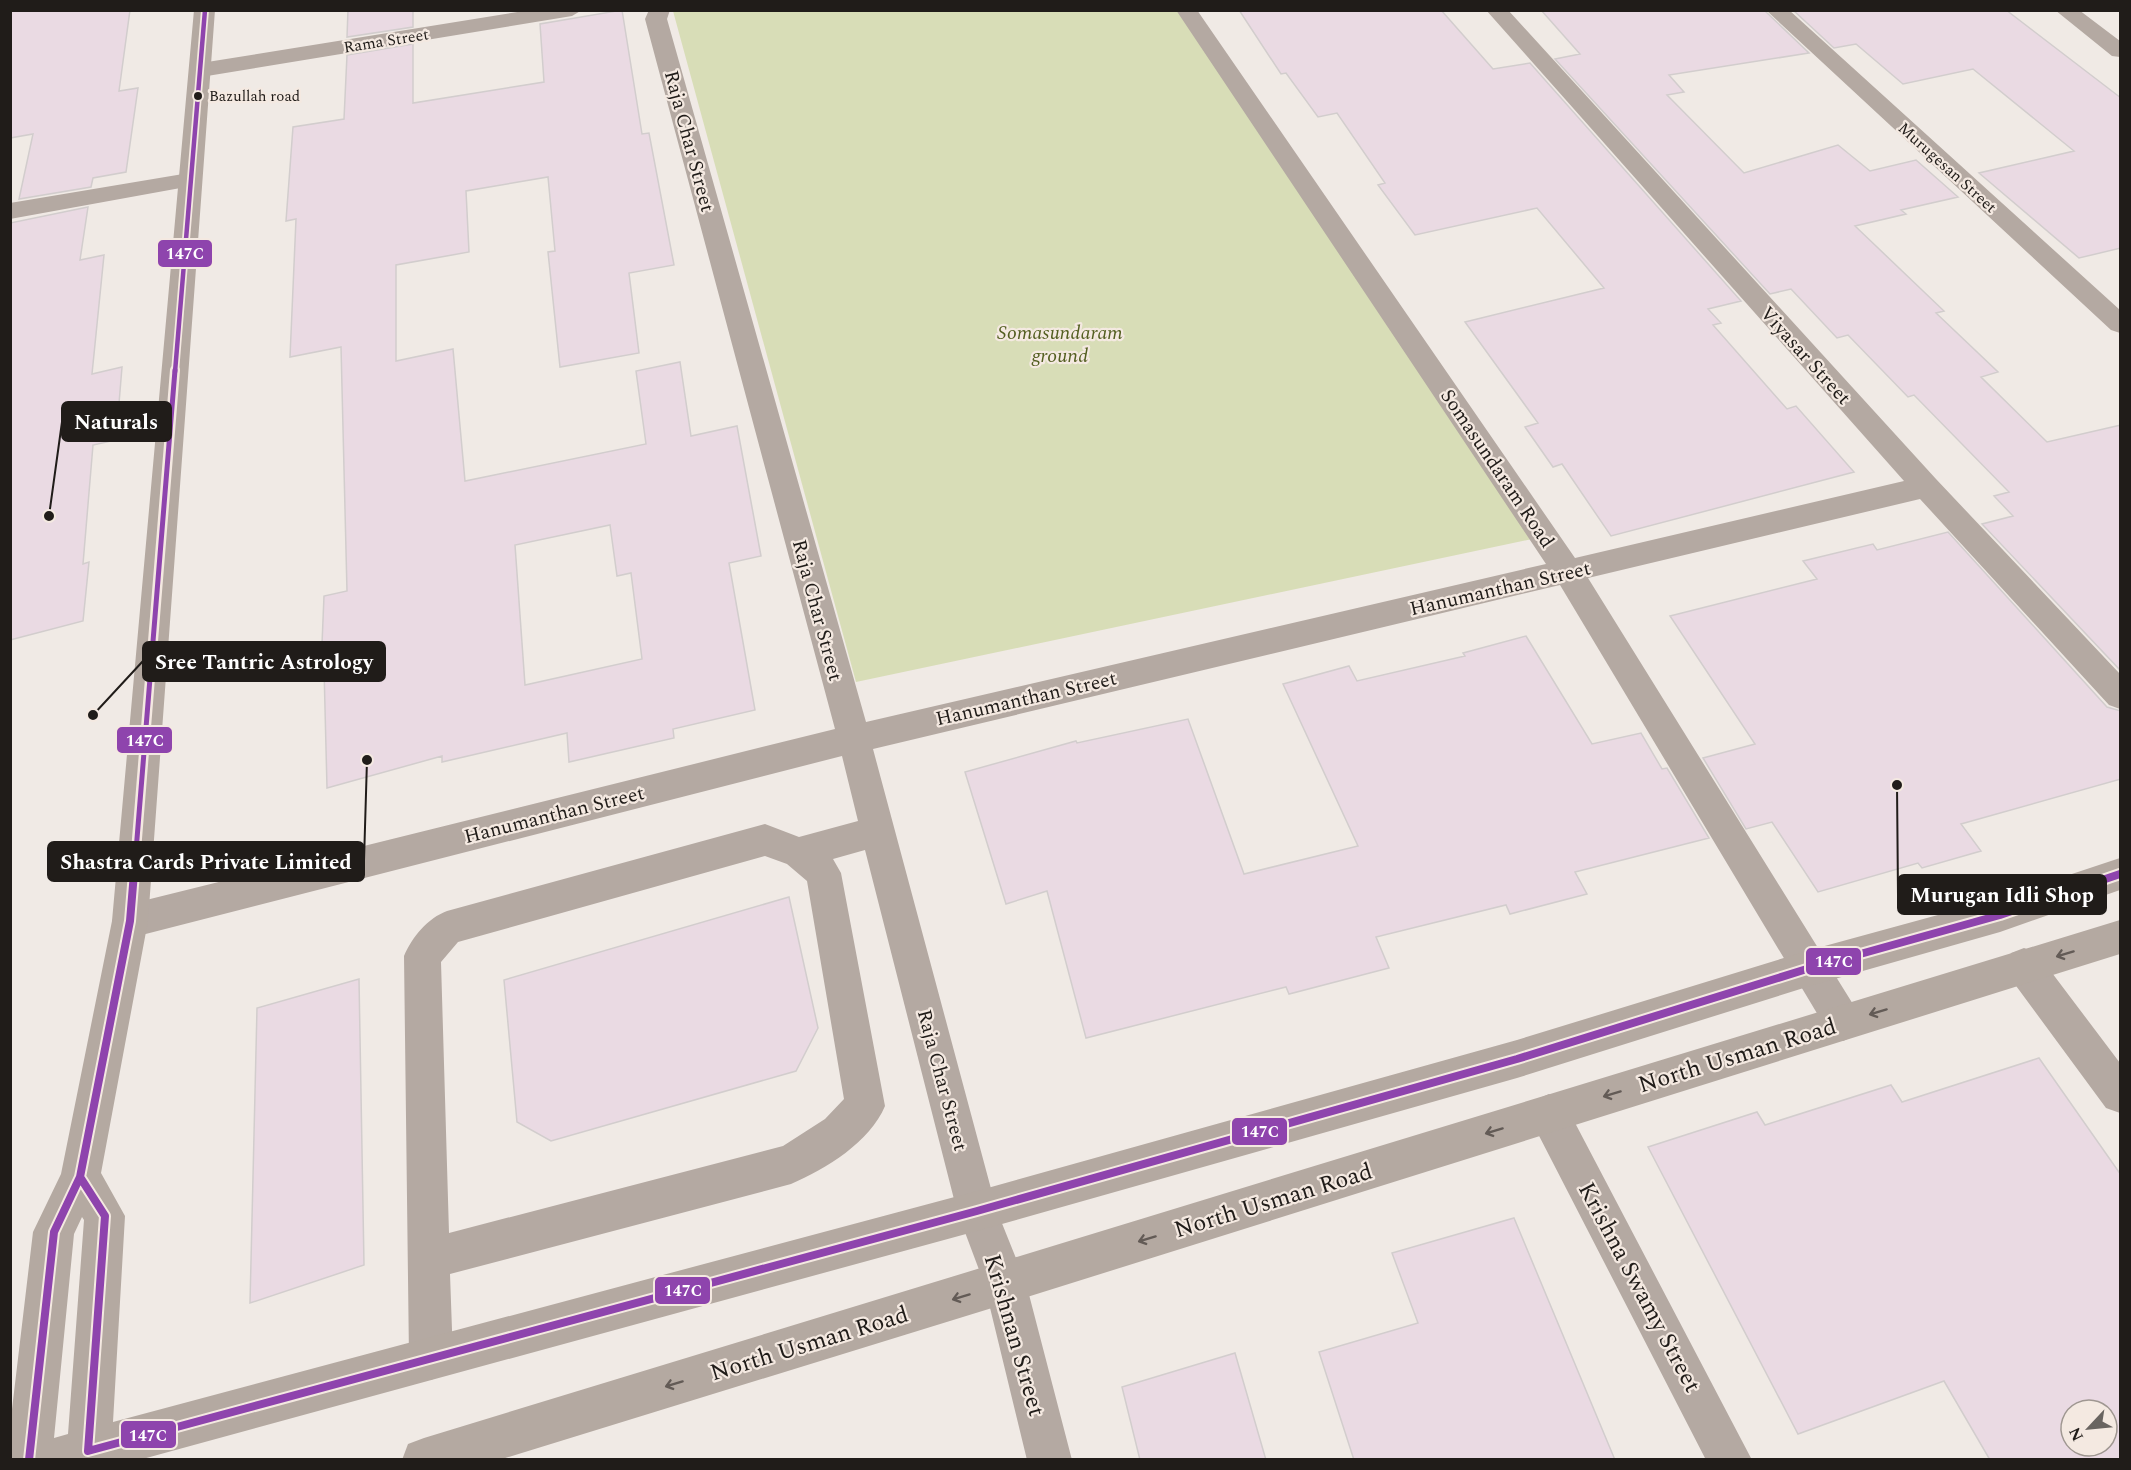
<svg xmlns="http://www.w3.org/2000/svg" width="2131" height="1470" font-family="Spectral,serif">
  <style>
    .green { fill: #d8ddb7 }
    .building { fill: #eadae3; stroke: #d2cdcd; stroke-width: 1.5; fill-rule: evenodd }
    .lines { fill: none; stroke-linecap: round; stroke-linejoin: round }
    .minor { fill: #b4a9a2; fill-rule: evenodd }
    .major { fill: #b4a9a1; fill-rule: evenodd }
    .bus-1-far2-casing { stroke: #f4e9e1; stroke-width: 8 }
    .bus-1-far1-casing { stroke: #f4e9e1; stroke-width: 10 }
    .bus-1-casing { stroke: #f4e9e1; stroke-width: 12 }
    .bus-1-far2 { stroke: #8e44ad; stroke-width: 4.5 }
    .bus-1-far1 { stroke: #8e44ad; stroke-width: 5 }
    .bus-1 { stroke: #8e44ad; stroke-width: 8 }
    .oneway { stroke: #635b56 }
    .bus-dot { fill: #201c19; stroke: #f4e9e1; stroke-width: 2 }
    .labels { text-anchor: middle; stroke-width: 4.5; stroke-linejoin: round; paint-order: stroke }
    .far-bus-label { font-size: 15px; fill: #201c19; stroke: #f4e9e1; text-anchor: start }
    .far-street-label { font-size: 16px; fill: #201c19; stroke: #f4e9e1 }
    .street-label { font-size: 20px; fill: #201c19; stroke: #f4e9e1 }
    .park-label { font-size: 20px; font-style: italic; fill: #535e20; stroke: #f4e9e1 }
    .near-street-label { font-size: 24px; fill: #201c19; stroke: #f4e9e1 }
    .leader { fill: none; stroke: #201c19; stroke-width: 2 }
    .callout-dot { fill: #201c19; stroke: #f4e9e1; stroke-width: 2 }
    .callout { fill: #201c19; stroke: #201c19; stroke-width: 2 }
    .callout-label { font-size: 21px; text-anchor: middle; font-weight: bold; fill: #fff }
    .line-badge { stroke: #f4e9e1; stroke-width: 2 }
    .badge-label { font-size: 16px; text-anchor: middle; font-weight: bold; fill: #fff }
  </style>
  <rect width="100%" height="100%" fill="#f0eae5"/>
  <path class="green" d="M 673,11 L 1181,11 L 1537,538 L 856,682 Z"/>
  <path class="building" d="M 10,10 L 130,10 L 119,91 L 138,88 L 126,172 L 93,178 L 91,187 L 19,199 L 33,134 L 10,138 Z
    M 348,10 L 413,10 L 413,27 L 347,37 Z
    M 622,10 L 642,134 L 649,133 L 674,265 L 629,273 L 639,353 L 560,367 L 548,252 L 555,251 L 548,177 L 466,191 L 469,252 L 396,265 L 396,361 L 453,349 L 465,481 L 646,444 L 636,371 L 680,362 L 691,436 L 737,426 L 761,556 L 729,563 L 755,710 L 673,729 L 674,738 L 569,762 L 567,733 L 442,762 L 442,756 L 327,788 L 324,668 L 321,668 L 324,596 L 347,591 L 341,347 L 290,357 L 296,219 L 286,221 L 293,127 L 344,119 L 347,55 L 413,44 L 413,103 L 544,82 L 540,24 ZM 610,525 L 617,576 L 631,573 L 642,659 L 525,685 L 515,545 Z
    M 1239,10 L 1441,10 L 1493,69 L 1530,63 L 1741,301 L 1708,309 L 1721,323 L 1713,325 L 1787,409 L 1796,406 L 1854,472 L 1611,536 L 1562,464 L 1553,467 L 1525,427 L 1538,423 L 1465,322 L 1604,288 L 1537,208 L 1415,235 L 1378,185 L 1385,183 L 1337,113 L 1318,117 L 1286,73 L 1281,74 Z
    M 1541,10 L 1764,10 L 1809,53 L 1669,75 L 1684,92 L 1667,95 L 1744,173 L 1838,145 L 1870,171 L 1916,160 L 1958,197 L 1901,210 L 1906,214 L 1855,226 L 1944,311 L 1936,313 L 1998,372 L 1981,377 L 2047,442 L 2121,425 L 2121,671 L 1982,524 L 2013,516 L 1994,496 L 2009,492 L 1914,395 L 1908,397 L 1848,335 L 1837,338 L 1791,289 L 1770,294 L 1555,59 L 1580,54 Z
    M 1793,10 L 2006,10 L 2121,98 L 2121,248 L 2079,258 L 1979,173 L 2074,151 L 1973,69 L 1903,84 L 1856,44 L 1834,48 Z
    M 88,207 L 80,260 L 104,255 L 92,374 L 122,367 L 116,440 L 93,445 L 83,564 L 89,562 L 83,621 L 10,640 L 10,223 Z
    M 1948,532 L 2107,707 L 2121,711 L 2121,779 L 1961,824 L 1981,851 L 1922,868 L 1918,863 L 1818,892 L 1772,822 L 1746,829 L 1703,758 L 1755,744 L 1670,616 L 1817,579 L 1803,561 L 1873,544 L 1877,550 Z
    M 1526,636 L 1592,744 L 1641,733 L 1662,769 L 1667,768 L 1709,838 L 1575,872 L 1587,894 L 1510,914 L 1506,905 L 1376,937 L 1389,968 L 1289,994 L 1286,987 L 1086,1038 L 1047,891 L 1006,904 L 965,772 L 1076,741 L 1077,743 L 1188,719 L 1244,874 L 1358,846 L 1283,684 L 1349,666 L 1357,681 L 1465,656 L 1463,653 Z
    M 789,897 L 818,1028 L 796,1071 L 551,1141 L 517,1122 L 504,980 Z
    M 359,979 L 364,1265 L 250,1303 L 257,1008 Z
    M 2039,1058 L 2121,1175 L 2121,1460 L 1990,1460 L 1944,1381 L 1798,1434 L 1648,1147 L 1757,1112 L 1765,1125 L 1891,1085 L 1902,1102 ZM 2071,1410 L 2107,1410 L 2107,1446 L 2071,1446 Z
    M 1514,1218 L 1615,1460 L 1354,1460 L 1319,1352 L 1418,1323 L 1392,1253 Z
    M 1235,1353 L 1266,1460 L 1140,1460 L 1122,1387 Z"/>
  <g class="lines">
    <path class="minor" d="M 530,10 L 582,10 L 572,16 L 201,77 L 193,75 L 190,70 L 193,65 L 201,63 Z
      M 649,10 L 670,10 L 667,19 L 866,722 L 1546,564 L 1176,10 L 1197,10 L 1575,558 L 1904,481 L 1486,10 L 1508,10 L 1936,479 L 2120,674 L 2120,709 L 2109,705 L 1920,499 L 1588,578 L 1856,1009 L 1862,1022 L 1856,1035 L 1843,1041 L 1830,1035 L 1560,585 L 873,749 L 997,1211 L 1026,1283 L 1072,1460 L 1027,1460 L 984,1283 L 957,1211 L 865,850 L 833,859 L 841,873 L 885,1106 C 870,1142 826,1169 791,1184 L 450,1274 L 453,1358 L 446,1373 L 431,1380 L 416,1373 L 409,1358 L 404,956 C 412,937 428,918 447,911 L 765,824 L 799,837 L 858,821 L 842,756 L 130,938 L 117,933 L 112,921 L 117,909 L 130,904 L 835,729 L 645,19 ZM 765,856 L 787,864 L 807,881 L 844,1099 L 825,1119 L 783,1146 L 449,1233 L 441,962 L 458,942 Z
      M 1766,10 L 1789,10 L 2120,310 L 2120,333 L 2111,330 Z
      M 2055,10 L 2079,10 L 2120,41 L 2120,57 L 2112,56 Z
      M 189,173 L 197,175 L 201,180 L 197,185 L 10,219 L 10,203 Z
      M 2024,948 L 2037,953 L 2120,1063 L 2120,1113 L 2106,1108 L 2011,979 L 2006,966 L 2011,953 Z
      M 1549,1094 L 1563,1100 L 1752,1460 L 1706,1460 L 1535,1128 L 1529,1114 L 1535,1100 Z"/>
    <path class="major" d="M 194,10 L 215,10 L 148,921 L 101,1173 L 125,1216 L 113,1422 L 977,1191 L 1517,1040 L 1810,950 L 2000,898 L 2120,858 L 2120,890 L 2000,932 L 1810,986 L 1517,1078 L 977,1231 L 139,1460 L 10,1460 L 10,1426 L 33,1232 L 61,1174 L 112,921 ZM 82,1217 L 84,1220 L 68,1434 L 54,1438 L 74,1234 Z
      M 2120,920 L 2120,954 L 1005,1304 L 499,1460 L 402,1460 L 408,1444 L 424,1438 Z"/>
    <defs>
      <path id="bus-1-far2" d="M 175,372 L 205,10"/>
      <path id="bus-1-far1" d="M 136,851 L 175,370"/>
      <path id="bus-1" d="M 80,1177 L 105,1216 L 88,1451 L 977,1211 L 1517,1059 L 1810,968 L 2000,915 L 2120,874
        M 29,1460 L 54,1232 L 80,1177 L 130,921 L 136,849"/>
    </defs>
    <use href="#bus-1-far2" class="bus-1-far2-casing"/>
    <use href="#bus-1-far1" class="bus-1-far1-casing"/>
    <use href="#bus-1" class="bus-1-casing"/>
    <use href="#bus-1-far2" class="bus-1-far2"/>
    <use href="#bus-1-far1" class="bus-1-far1"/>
    <use href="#bus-1" class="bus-1"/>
  </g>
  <defs><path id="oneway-shaft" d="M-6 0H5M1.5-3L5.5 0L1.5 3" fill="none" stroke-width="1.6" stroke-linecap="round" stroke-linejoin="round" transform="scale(1.5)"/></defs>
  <g class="oneway">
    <use href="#oneway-shaft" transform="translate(2065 954) rotate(163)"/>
    <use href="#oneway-shaft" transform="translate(1878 1012) rotate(163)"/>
    <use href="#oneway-shaft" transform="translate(1612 1094) rotate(163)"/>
    <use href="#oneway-shaft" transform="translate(1494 1131) rotate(163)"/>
    <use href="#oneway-shaft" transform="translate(1147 1239) rotate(163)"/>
    <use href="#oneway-shaft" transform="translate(961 1297) rotate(163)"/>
    <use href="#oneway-shaft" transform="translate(674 1384) rotate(163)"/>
  </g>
  <circle class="bus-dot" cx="198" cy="96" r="5"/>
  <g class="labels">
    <g class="far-bus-label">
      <text x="209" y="101">Bazullah road</text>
    </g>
    <g class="far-street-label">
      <text transform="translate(386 40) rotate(-9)" y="6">Rama Street</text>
      <text transform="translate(1948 167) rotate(42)" y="6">Murugesan Street</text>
    </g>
    <g class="street-label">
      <text transform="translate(690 141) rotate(75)" y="7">Raja Char Street</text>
      <text transform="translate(1806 355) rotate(48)" y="7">Viyasar Street</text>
      <text transform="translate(1498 468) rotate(56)" y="7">Somasundaram Road</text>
      <text transform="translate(1500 588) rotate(-13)" y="7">Hanumanthan Street</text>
      <text transform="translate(818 610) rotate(75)" y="7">Raja Char Street</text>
      <text transform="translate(1026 698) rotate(-13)" y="7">Hanumanthan Street</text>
      <text transform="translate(554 814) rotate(-14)" y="7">Hanumanthan Street</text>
      <text transform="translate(943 1080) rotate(75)" y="7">Raja Char Street</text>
    </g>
    <g class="park-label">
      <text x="1060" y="339">Somasundaram<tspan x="1060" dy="23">ground</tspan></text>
    </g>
    <g class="near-street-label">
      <text transform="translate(1737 1055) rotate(-17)" y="8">North Usman Road</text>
      <text transform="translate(1273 1200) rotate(-17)" y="8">North Usman Road</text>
      <text transform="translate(1640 1287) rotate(62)" y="8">Krishna Swamy Street</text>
      <text transform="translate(1015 1335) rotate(74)" y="8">Krishnan Street</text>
      <text transform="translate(809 1343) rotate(-17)" y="8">North Usman Road</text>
    </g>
  </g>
  <path class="leader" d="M49 516L62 422M93 715L143 661M367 760L364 861M1897 785L1898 895"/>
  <g class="callout-dot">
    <circle cx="49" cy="516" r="6"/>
    <circle cx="93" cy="715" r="6"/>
    <circle cx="367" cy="760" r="6"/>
    <circle cx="1897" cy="785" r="6"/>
  </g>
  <g class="callout">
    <rect x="62" y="402" width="109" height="39" rx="6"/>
    <rect x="143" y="642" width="242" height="39" rx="6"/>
    <rect x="48" y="842" width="316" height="39" rx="6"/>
    <rect x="1898" y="875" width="208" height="39" rx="6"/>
  </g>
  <g class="callout-label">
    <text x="116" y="429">Naturals</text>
    <text x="264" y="669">Sree Tantric Astrology</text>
    <text x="206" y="869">Shastra Cards Private Limited</text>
    <text x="2002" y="902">Murugan Idli Shop</text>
  </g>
  <g class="line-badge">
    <rect x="157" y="239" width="56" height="29" rx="6" fill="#8e44ad"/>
    <rect x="116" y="726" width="57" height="28" rx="6" fill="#8e44ad"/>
    <rect x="1805" y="947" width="57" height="29" rx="6" fill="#8e44ad"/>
    <rect x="1231" y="1117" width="57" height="29" rx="6" fill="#8e44ad"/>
    <rect x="654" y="1276" width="57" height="29" rx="6" fill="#8e44ad"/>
    <rect x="120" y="1420" width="57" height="29" rx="6" fill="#8e44ad"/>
  </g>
  <g class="badge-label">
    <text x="185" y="259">147C</text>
    <text x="145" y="746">147C</text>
    <text x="1834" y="967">147C</text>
    <text x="1260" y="1137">147C</text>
    <text x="683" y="1296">147C</text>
    <text x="148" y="1441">147C</text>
  </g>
  <rect width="2131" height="1470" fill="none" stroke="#201c19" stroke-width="24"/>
  <g transform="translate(2089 1428) rotate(244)"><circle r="28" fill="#f4e9e1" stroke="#9f9791" stroke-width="1.5"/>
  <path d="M0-4.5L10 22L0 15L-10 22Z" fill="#696460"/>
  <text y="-9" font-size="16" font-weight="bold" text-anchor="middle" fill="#201c19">N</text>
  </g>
</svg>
